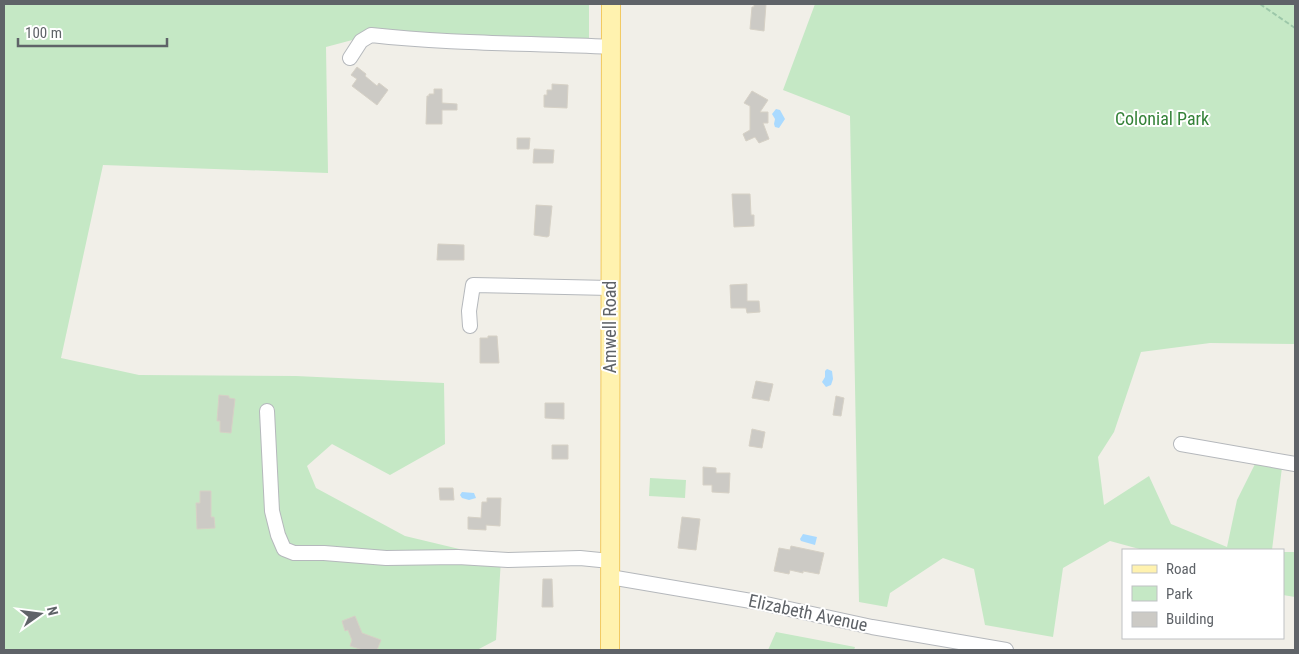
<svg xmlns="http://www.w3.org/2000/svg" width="1299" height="654" font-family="'Roboto Condensed',sans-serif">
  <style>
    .green { fill: #c5e8c5 }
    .water { fill: #aadaff }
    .building { fill: #cccac5; stroke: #d6d1c6 }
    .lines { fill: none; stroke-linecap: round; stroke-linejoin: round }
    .minor-casing { stroke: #b5b8bc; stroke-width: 16 }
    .major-casing { stroke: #f2c960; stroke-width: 20 }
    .path { stroke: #9cc7a9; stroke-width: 2; stroke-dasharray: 5 2.5; stroke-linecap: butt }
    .minor { stroke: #fff; stroke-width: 14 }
    .major { stroke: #fff2af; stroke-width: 18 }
    .labels { text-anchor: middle; stroke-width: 4; stroke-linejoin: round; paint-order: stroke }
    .park-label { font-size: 18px; fill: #348238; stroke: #fff }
    .street-label { font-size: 18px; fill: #5f6368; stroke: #fff }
  </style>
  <rect width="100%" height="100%" fill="#f1efe8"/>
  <path class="green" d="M 4,4 L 589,4 L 589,51 L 371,35 L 326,47 L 328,173 L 103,165 L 61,358 L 139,375 L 296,376 L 444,383 L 445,444 L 390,475 L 332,444 L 307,466 L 316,488 L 405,536 L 501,559 L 496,640 L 477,650 L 4,650 Z
    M 815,4 L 1295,4 L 1295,344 L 1210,343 L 1141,352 L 1114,432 L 1098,457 L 1104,505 L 1149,476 L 1171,524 L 1227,547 L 1237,500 L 1255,464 L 1282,467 L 1272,550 L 1143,550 L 1110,541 L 1063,568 L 1053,637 L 985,625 L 974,569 L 943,558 L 890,593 L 887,607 L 859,602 L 850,116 L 783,90 Z
    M 650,478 L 686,480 L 685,498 L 649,496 Z
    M 1283,552 L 1295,552 L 1295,597 L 1283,595 Z
    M 776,632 L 855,647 L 854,650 L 768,650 Z"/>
  <path class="water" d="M 776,109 L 780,110 L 785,119 L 779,128 L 775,127 L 774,124 L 775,119 L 772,114 Z
    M 827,369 L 832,371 L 833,379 L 831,385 L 826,387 L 822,382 L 825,377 L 825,371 Z
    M 462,492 L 474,493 L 476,498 L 469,500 L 462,498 L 460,495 Z
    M 803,534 L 817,537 L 815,545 L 801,541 L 800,539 Z"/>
  <path class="building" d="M 754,4 L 766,4 L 764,31 L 750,29 L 752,7 L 754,7 Z
    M 357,67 L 366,74 L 365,76 L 377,86 L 379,83 L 388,90 L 377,105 L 352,86 L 357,79 L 351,75 Z
    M 552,84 L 568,85 L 567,108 L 544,107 L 544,95 L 547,95 L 547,90 L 552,90 Z
    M 434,89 L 442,89 L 442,103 L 457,104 L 457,110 L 442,110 L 442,124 L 426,124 L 427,96 L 429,96 L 429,94 L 434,94 Z
    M 752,91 L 768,100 L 760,112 L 768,112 L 768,123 L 763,123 L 769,139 L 759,143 L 755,137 L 746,141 L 743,134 L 750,130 L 750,106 L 744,103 Z
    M 517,138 L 530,138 L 529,149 L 517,149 Z
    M 534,149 L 554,150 L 553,163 L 533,163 Z
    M 732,194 L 750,194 L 751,215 L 754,215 L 754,226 L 734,227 Z
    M 536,205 L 552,206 L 549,236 L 547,237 L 534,235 Z
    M 438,244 L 464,245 L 464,260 L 437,260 Z
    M 747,284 L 747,301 L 759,301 L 760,312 L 747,313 L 746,308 L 731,308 L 730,285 Z
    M 488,336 L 497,336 L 499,363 L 480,363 L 480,338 L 488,338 Z
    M 756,381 L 773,384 L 769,401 L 752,398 Z
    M 219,395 L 229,396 L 229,398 L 235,399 L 231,433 L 220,432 L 220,421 L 217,421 Z
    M 836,396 L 844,398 L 841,416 L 833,415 Z
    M 545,403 L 564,403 L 564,419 L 545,418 Z
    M 752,429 L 765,432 L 762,448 L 749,446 Z
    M 552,445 L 568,445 L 568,459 L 552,459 Z
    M 703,467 L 716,468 L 716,473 L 730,473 L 729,493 L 712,492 L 712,485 L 703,485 Z
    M 439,488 L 453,488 L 454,500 L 440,500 Z
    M 200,491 L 211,491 L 211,517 L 214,517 L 215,528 L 197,529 L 196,503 L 200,503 Z
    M 487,498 L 501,498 L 500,526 L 486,525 L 486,530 L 468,529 L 468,517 L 481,518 L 482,502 L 487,502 Z
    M 682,517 L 700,519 L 696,550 L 678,548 Z
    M 791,546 L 824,553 L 819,574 L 803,571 L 803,573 L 790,570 L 789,574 L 774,571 L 779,548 L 790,550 Z
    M 543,579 L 552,579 L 553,607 L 542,607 Z
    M 355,616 L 362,633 L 381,640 L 377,650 L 363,650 L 350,646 L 352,640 L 348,630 L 345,631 L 342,621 Z"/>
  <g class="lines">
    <defs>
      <path id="minor" d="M 350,58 L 361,41 L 371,35 C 451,44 531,43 610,47
        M 470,326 L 469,311 L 473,285 L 610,288
        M 267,411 L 272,511 L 278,535 L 284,549 L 294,553 L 324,553 L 386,558 L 458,557 L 508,560 L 580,558 L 610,561
        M 1181,444 L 1295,464
        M 610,577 L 757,602 L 872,627 L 1006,650"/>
      <path id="major" d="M 610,650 L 611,4"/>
    </defs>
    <use href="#minor" class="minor-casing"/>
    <use href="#major" class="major-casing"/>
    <path class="path" d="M 1260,4 L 1295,28"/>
    <use href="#minor" class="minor"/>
    <use href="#major" class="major"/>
  </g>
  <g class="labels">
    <g class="park-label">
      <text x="1162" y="125">Colonial Park</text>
    </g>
    <g class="street-label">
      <text transform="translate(610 327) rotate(-90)" y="6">Amwell Road</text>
      <text transform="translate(808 613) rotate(12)" y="6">Elizabeth Avenue</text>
    </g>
  </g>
  <rect width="1299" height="654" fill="none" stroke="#5f6368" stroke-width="10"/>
  <rect x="1122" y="549" width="162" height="90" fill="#ffffff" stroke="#bfc1c3"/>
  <rect x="1132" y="565" width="25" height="8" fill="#fff2af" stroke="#bfc1c3"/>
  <text x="1166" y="574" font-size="15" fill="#5f6368">Road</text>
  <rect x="1132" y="586" width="25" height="15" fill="#c5e8c5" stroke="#bfc1c3"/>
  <text x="1166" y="599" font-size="15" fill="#5f6368">Park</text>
  <rect x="1132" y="612" width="25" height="15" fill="#cccac5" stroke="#bfc1c3"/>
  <text x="1166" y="624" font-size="15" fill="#5f6368">Building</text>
  <g transform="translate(40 614) rotate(76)" stroke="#ffffff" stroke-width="4" paint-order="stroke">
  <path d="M0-4L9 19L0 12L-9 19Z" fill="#5f6368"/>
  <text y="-8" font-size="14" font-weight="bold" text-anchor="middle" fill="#5f6368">N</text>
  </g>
  <path d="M18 38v8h149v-8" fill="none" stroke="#5f6368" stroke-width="2.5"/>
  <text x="25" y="38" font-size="15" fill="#5f6368" stroke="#ffffff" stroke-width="4" paint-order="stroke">100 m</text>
</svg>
